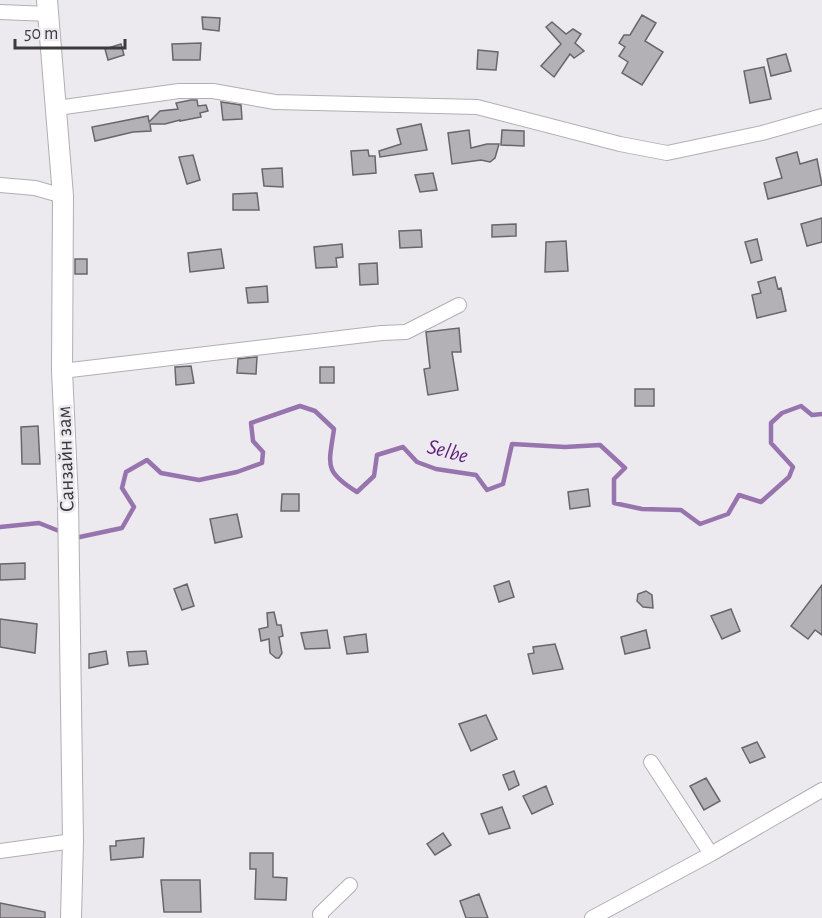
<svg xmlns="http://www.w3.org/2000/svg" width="822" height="918" font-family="'Alegreya Sans',sans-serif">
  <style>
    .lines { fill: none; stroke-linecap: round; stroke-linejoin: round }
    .stream { stroke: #9874ae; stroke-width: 4.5 }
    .building { fill: #b4b1b6; stroke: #69666b; stroke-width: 1.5 }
    .street-casing { stroke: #b2afb4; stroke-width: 16 }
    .secondary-casing { stroke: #b2afb4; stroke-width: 22 }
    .street { stroke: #fff; stroke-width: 14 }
    .secondary { stroke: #fff; stroke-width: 20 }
    .labels { text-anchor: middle; stroke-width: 5; stroke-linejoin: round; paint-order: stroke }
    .street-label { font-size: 21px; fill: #3c3a3d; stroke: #ece9ef }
    .water-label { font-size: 22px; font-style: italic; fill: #5f2080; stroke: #ece9ef }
  </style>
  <rect width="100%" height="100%" fill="#ece9ef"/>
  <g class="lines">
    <path class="stream" d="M 0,527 L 39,523 L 64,533
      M 75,538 L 122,528 L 134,507 L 122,488 L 126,472 L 147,460 L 161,473 L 199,480 L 237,472 L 262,463 L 263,452 L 253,441 L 251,423 L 300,406 L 315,411 L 334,429 C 329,465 323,471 357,492 L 374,476 L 377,455 L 403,447 L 417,462 L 436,469 L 476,475 L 487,490 L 503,484 L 512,444 L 565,447 L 600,445 L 625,468 L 614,479 L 614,503 L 642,509 L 681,510 L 700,524 L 728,514 L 739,495 L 761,502 L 789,477 L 793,467 L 771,443 L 771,423 L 782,413 L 801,406 L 812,415 L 822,414"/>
  </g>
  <path class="building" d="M 642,15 L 656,23 L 645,41 L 663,52 L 642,85 L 622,73 L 628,62 L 619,56 L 625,47 L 619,43 L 624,35 L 630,35 Z
    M 202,17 L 220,18 L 219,31 L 203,29 Z
    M 552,22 L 566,34 L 573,29 L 581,34 L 575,43 L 584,51 L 574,58 L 570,54 L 554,77 L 541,66 L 561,44 L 546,27 Z
    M 201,43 L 200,60 L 173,60 L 172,44 Z
    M 121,44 L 124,55 L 108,60 L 105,49 Z
    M 478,50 L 498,52 L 496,70 L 477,69 Z
    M 786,54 L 791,71 L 771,76 L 767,59 Z
    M 764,67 L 771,99 L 750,103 L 744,71 Z
    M 191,100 L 197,100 L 198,106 L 206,105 L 208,111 L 200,113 L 201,117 L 180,121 L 180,120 L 165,124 L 150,124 L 151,131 L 133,132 L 95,141 L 92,127 L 148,116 L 149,122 L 160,111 L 178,109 L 176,103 Z
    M 221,102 L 241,105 L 242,119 L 223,120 Z
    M 421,124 L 427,150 L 380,157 L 379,151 L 401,144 L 397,129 Z
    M 469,130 L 471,148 L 487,144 L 499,144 L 495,158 L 490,162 L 481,160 L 452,164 L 448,133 Z
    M 502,130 L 524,131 L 524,146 L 501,145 Z
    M 368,150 L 369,156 L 375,156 L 376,173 L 353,175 L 351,151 Z
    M 797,152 L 800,164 L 817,159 L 822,185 L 768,199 L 764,183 L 782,178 L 776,158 Z
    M 193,155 L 200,180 L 187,184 L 179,157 Z
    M 282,168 L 283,187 L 264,186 L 262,169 Z
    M 433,173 L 437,190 L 420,192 L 415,175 Z
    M 257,193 L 259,210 L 233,210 L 233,194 Z
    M 822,218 L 822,242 L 807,246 L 801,224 Z
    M 516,224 L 516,236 L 492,237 L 492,225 Z
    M 421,230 L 422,247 L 400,248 L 399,231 Z
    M 757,239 L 762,260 L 751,263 L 745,242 Z
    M 566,241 L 568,271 L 545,272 L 546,242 Z
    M 342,244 L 343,257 L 336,258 L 337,267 L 316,268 L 314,247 Z
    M 221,249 L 224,268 L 190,272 L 188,253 Z
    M 75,259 L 87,259 L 87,274 L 75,274 Z
    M 377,263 L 378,284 L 360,285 L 359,264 Z
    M 775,277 L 778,289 L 781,288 L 786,311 L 757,318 L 752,295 L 761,293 L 758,282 Z
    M 267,286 L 268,302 L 248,303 L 246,288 Z
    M 459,328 L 461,352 L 452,352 L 458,390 L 428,395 L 424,369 L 430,368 L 426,332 Z
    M 257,357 L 256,374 L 237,373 L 238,359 Z
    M 191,366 L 194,383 L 176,385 L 175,367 Z
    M 320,367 L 334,367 L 334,383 L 320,383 Z
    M 635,389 L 654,389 L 654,406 L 635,406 Z
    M 38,426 L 40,464 L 22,464 L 21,427 Z
    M 588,489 L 590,506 L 570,509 L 568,492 Z
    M 282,494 L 299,494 L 299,511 L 281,511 Z
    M 237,514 L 242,537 L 215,543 L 210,519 Z
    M 25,563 L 25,579 L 0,580 L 0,564 Z
    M 509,581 L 514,597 L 499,602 L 494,586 Z
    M 187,584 L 194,606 L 182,610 L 174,589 Z
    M 822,585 L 822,635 L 815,630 L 808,639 L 791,626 Z
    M 646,591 L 652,595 L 653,608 L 643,607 L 637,601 L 638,594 Z
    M 731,609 L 740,631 L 722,639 L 711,616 Z
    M 274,612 L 277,625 L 281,625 L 283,636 L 279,637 L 282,653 L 279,658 L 276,658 L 270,653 L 269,639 L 261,641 L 259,629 L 268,627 L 267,613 Z
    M 0,619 L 37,624 L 35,653 L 0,647 Z
    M 327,630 L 330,648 L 305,649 L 301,633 Z
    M 646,630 L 650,648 L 625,654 L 621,637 Z
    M 366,634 L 368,652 L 347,654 L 344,637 Z
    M 555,644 L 563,669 L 533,674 L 528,654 L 534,653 L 533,647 Z
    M 106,651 L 108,664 L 89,668 L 89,654 Z
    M 146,651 L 148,664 L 129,666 L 127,652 Z
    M 486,715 L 497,739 L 471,751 L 459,724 Z
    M 757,742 L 765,757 L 750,763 L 742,748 Z
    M 514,771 L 519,785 L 509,790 L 503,775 Z
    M 706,778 L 720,801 L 704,810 L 690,786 Z
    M 546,786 L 553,804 L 532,814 L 523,796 Z
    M 502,807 L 510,828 L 489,834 L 481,814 Z
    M 443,833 L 451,845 L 435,855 L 427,844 Z
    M 144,838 L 143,857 L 111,860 L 110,846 L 116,846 L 116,841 Z
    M 250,853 L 273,853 L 273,877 L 287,878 L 286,900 L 255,899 L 256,869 L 250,869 Z
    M 161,880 L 200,880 L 201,912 L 164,912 Z
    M 479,894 L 488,918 L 466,918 L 460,901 Z
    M 0,903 L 45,912 L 45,918 L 0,918 Z"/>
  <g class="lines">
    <defs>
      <path id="street" d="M 0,12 L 49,14
        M 57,108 L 179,91 L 213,91 L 275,102 L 477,107 L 620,144 L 667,153 L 762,133 L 822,116
        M 0,185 L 35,188 L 63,196
        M 62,371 L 382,333 L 406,332 L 459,305
        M 651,762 L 711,854
        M 0,851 L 73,841
        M 321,918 L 320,914 L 350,885
        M 592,918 L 711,854 L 822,790"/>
      <path id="secondary" d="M 47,0 L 63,196 L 62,371 L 68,500 L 73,841 L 71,918"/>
    </defs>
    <use href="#street" class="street-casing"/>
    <use href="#secondary" class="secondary-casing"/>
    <use href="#street" class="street"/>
    <use href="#secondary" class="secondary"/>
  </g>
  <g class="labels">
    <g class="street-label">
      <text transform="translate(65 459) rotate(-92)" y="7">Санзайн зам</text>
    </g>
    <g class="water-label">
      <text transform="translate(448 450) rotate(15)" y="8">Selbe</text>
    </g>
  </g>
  <path d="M15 39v9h110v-9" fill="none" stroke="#3c3a3d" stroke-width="3"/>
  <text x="24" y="39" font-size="18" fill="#3c3a3d" stroke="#ece9ef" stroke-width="4.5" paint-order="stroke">50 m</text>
</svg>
